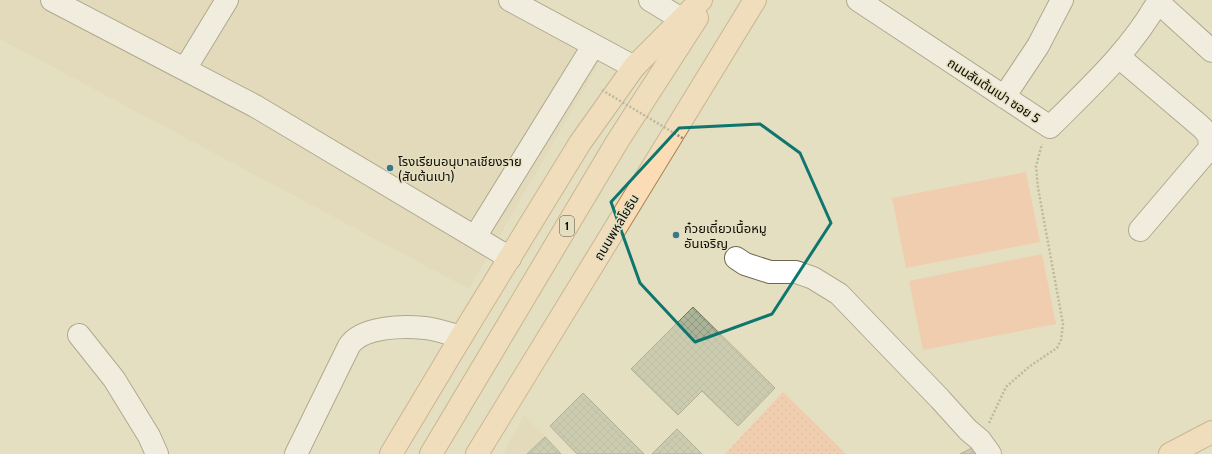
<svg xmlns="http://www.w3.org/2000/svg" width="1212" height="454" font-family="Cabin,'Noto Sans Thai',sans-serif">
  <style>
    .built { fill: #ddd5b1 }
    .green { fill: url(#green-dots) }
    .pitch { fill: #fbb895 }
    .building { fill: url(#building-cross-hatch); stroke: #6f775d }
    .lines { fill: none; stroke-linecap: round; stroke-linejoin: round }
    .minor-casing { stroke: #6e684f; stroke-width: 24 }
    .major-casing { stroke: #a68456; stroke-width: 24 }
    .path { stroke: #8e8a75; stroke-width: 2.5; stroke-dasharray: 2 2; stroke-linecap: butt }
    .minor { stroke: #fff; stroke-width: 22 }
    .major { stroke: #fbdcb4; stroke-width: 22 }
    .path-bridge { stroke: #8e8a75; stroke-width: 2.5; stroke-dasharray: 2 2; stroke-linecap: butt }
    .marked { fill: none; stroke: #0f766e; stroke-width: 3; stroke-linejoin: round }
    .poi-dot { fill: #37798b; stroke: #e5dfc2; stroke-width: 1.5 }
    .labels { text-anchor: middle; stroke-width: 3; stroke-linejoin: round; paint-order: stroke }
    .shield { fill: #e5dfc2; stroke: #4e4b3d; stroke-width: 1 }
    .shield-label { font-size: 12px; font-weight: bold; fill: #0e0c04 }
    .street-label { font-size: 13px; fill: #0e0c04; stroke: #e5dfc2 }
    .poi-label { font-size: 13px; fill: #0e0c04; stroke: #e5dfc2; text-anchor: start }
  </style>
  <defs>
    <pattern id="green-dots" width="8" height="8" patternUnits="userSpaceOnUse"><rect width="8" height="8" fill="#fbb895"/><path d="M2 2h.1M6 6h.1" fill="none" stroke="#d69d7f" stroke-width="1.8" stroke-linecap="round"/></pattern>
    <pattern id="building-cross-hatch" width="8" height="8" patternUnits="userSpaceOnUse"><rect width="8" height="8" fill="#abb398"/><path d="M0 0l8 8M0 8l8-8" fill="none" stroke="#929981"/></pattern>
  </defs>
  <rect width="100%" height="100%" fill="#e5dfc2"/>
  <path class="built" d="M 0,0 L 530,0 L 609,46 L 469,289 L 0,39 Z
    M 524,415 L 563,454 L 503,454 Z"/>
  <path class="green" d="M 783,392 L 846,454 L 725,454 Z"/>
  <path class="pitch" d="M 1026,172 L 1040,242 L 906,268 L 892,198 Z
    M 1042,254 L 1056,324 L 923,350 L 909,281 Z"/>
  <path class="building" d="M 693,307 L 775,388 L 738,426 L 702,391 L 678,415 L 631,369 Z
    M 583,393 L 644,454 L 577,454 L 550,426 Z
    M 677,429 L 702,454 L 652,454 Z
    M 545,437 L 561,454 L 527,454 Z
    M 972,448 L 976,454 L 960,454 Z"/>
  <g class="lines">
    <defs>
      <path id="minor" d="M 52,0 L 255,106 L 510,258
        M 510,0 L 634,67
        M 650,0 L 683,20
        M 858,0 L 1050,127 C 1090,87 1131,50 1159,0
        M 1158,2 L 1212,51
        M 1119,57 L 1199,125 C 1208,133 1211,137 1209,149 L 1140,230
        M 185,69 L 227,0
        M 1004,97 L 1038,46 L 1062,0
        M 475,237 L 593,46
        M 736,258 L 745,264 L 770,272 L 796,272 L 813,278 L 839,294 L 940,399 L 968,430 L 980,440 L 990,454
        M 79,335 L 114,379 L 149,436 L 157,454
        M 296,454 L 349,346 C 362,326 403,326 425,328 C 437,329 449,334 461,337"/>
      <path id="major" d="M 391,454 L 461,337 L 580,143 L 634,67 L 701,0
        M 431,454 L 617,142 L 697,18
        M 477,454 L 755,0
        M 1170,454 L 1212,432"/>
    </defs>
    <use href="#minor" class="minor-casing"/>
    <use href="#major" class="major-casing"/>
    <path class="path" d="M 989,423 L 1006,387 L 1030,366 L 1057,348 L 1061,340 L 1063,324 L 1038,188 L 1036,166 L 1042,144"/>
    <use href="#minor" class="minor"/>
    <use href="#major" class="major"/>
    <path class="path-bridge" d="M 602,90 L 684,139"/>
  </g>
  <path d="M0 0H1212V454H0ZM 760,124 L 800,153 L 831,223 L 772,314 L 695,342 L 640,283 L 611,202 L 679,128 Z" fill="#e5dfc2" fill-opacity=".55" fill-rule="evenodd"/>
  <path class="marked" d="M 760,124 L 800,153 L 831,223 L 772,314 L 695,342 L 640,283 L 611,202 L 679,128 Z"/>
  <g class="poi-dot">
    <circle cx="390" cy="168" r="4"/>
    <circle cx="676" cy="235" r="4"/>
  </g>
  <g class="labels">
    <rect class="shield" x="560" y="216" width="14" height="20" rx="3"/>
    <g class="shield-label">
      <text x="567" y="230">1</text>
    </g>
    <g class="street-label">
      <text transform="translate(994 90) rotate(33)" y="5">ถนนสันต้นเปา ซอย 5</text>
      <text transform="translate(616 227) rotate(-59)" y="5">ถนนพหลโยธิน</text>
    </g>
    <g class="poi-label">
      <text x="398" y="166">โรงเรียนอนุบาลเชียงราย<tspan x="398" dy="15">(สันต้นเปา)</tspan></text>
      <text x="684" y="233">ก๋วยเตี๋ยวเนื้อหมู<tspan x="684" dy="15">อันเจริญ</tspan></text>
    </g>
  </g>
</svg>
